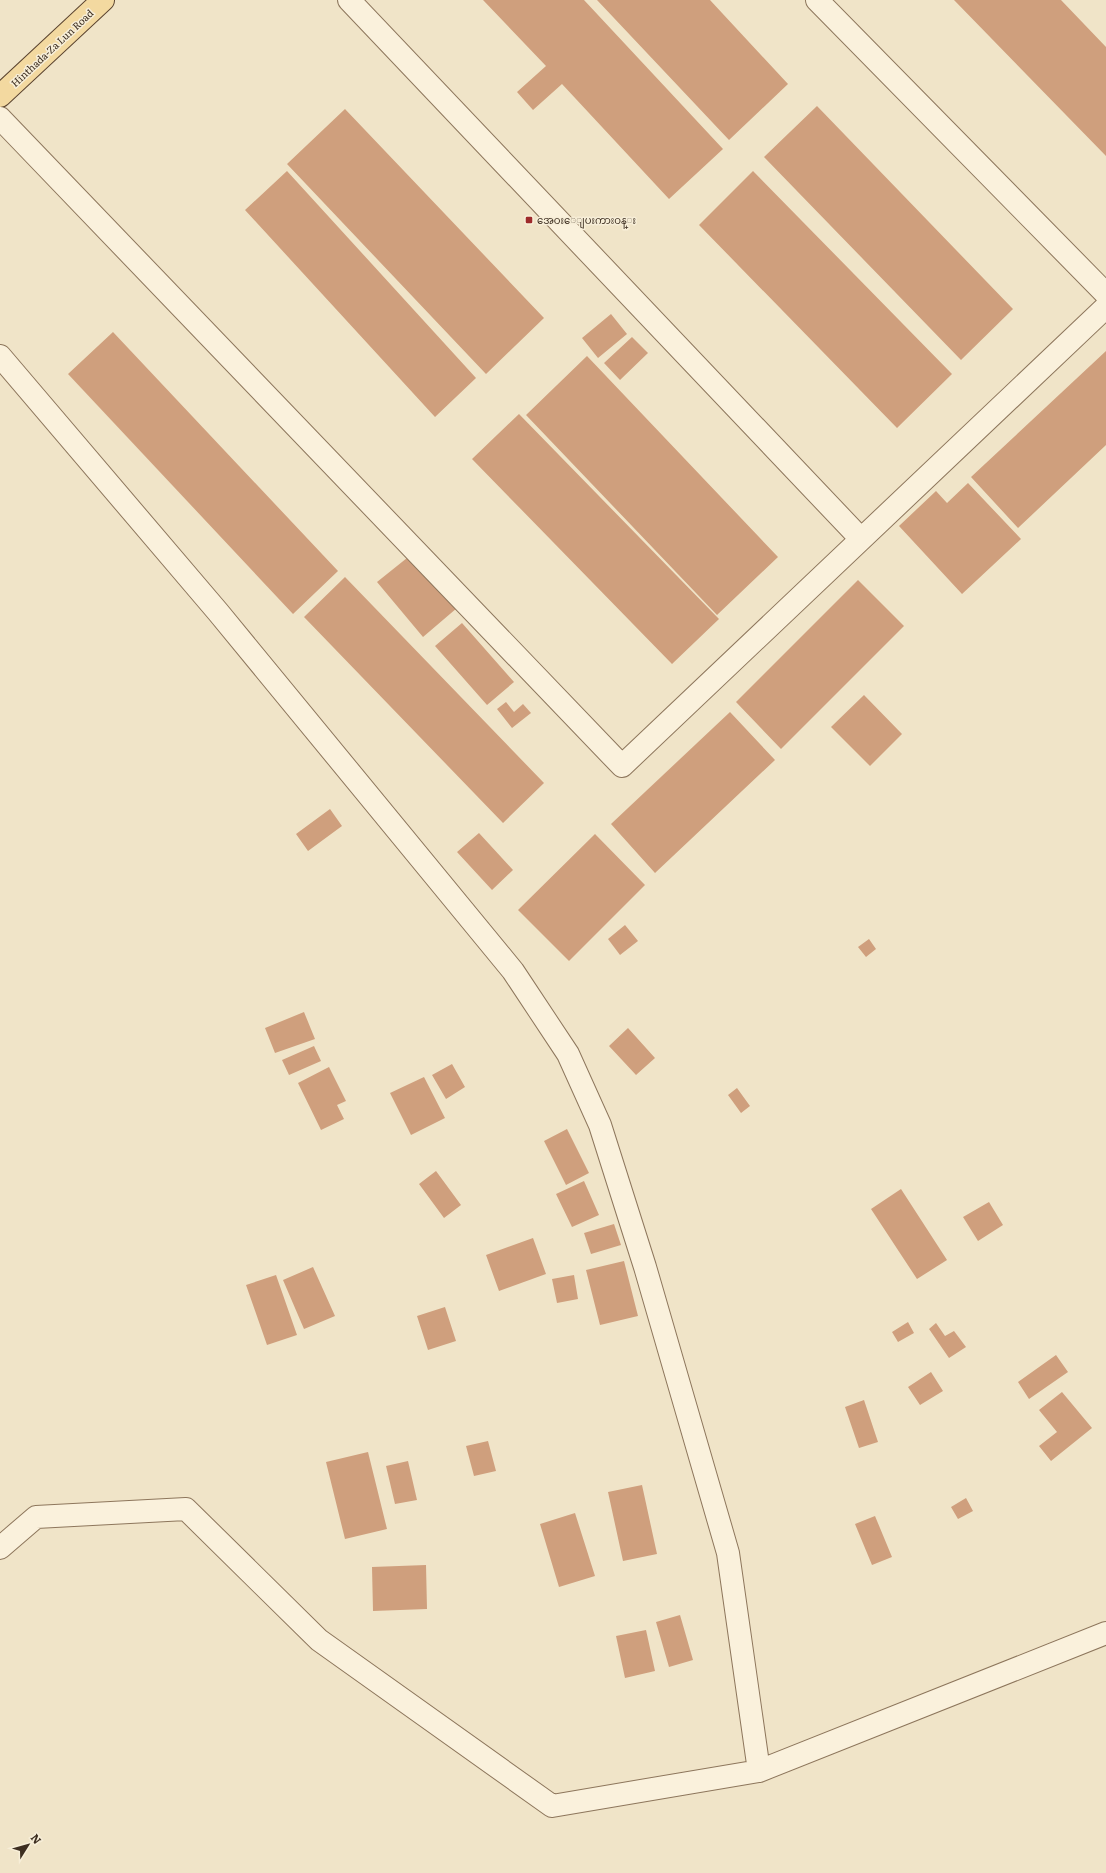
<svg xmlns="http://www.w3.org/2000/svg" width="1106" height="1873" font-family="Literata,'Noto Sans Myanmar',serif">
  <style>
    .building { fill: #cf9f7d }
    .lines { fill: none; stroke-linecap: round; stroke-linejoin: round }
    .minor-casing { stroke: #8d765c; stroke-width: 24 }
    .major-casing { stroke: #5b4430; stroke-width: 24 }
    .minor { stroke: #faf1dc; stroke-width: 22 }
    .major { stroke: #f3d9a0; stroke-width: 22 }
    .poi-dot { fill: #9e2a2b; stroke: #f7eed8; stroke-width: 1.5 }
    .labels { text-anchor: middle; stroke-width: 3; stroke-linejoin: round; paint-order: stroke }
    .street-label { font-size: 10px; fill: #3d2e20; stroke: #f7eed8 }
    .poi-label { font-size: 10px; fill: #3d2e20; stroke: #f7eed8; text-anchor: start }
  </style>
  <rect width="100%" height="100%" fill="#f0e4c8"/>
  <path class="building" d="M 483,0 L 584,0 L 723,149 L 669,199 L 562,84 L 533,110 L 517,92 L 546,66 Z
    M 597,0 L 710,0 L 788,84 L 729,140 Z
    M 954,0 L 1061,0 L 1106,47 L 1106,156 Z
    M 817,106 L 1013,309 L 961,360 L 764,157 Z
    M 345,109 L 544,318 L 486,374 L 287,164 Z
    M 287,171 L 476,378 L 435,417 L 245,210 Z
    M 753,171 L 952,374 L 897,428 L 699,225 Z
    M 611,314 L 627,334 L 598,358 L 582,338 Z
    M 113,332 L 338,571 L 293,614 L 68,374 Z
    M 632,337 L 648,353 L 620,380 L 604,363 Z
    M 1106,351 L 1106,445 L 1018,528 L 971,477 Z
    M 587,356 L 778,557 L 717,615 L 526,415 Z
    M 519,414 L 719,619 L 672,664 L 472,459 Z
    M 968,483 L 1021,539 L 962,594 L 899,526 L 936,491 L 947,503 Z
    M 412,554 L 457,608 L 423,637 L 377,582 Z
    M 345,577 L 544,783 L 503,823 L 304,617 Z
    M 858,580 L 904,626 L 781,749 L 736,702 Z
    M 462,623 L 514,682 L 487,705 L 435,646 Z
    M 864,695 L 902,734 L 870,766 L 831,727 Z
    M 506,702 L 514,712 L 523,704 L 531,713 L 512,728 L 497,709 Z
    M 730,712 L 775,760 L 655,873 L 611,824 Z
    M 330,809 L 342,826 L 308,851 L 296,834 Z
    M 479,833 L 513,870 L 492,890 L 457,852 Z
    M 595,834 L 645,885 L 569,961 L 518,910 Z
    M 625,925 L 638,941 L 620,955 L 608,939 Z
    M 869,939 L 876,949 L 866,957 L 858,947 Z
    M 304,1012 L 315,1039 L 275,1053 L 265,1028 Z
    M 628,1028 L 655,1058 L 636,1075 L 609,1046 Z
    M 314,1046 L 321,1061 L 289,1075 L 282,1060 Z
    M 452,1064 L 465,1087 L 446,1099 L 432,1075 Z
    M 329,1067 L 346,1101 L 337,1105 L 344,1119 L 321,1130 L 298,1083 Z
    M 424,1077 L 445,1118 L 411,1135 L 390,1093 Z
    M 737,1088 L 750,1106 L 741,1113 L 728,1095 Z
    M 567,1129 L 589,1173 L 566,1185 L 544,1141 Z
    M 436,1171 L 461,1205 L 444,1218 L 419,1184 Z
    M 584,1181 L 599,1215 L 572,1227 L 556,1194 Z
    M 901,1189 L 947,1260 L 917,1279 L 871,1209 Z
    M 989,1202 L 1003,1225 L 978,1241 L 963,1217 Z
    M 614,1224 L 621,1245 L 591,1254 L 584,1233 Z
    M 533,1238 L 546,1274 L 499,1291 L 486,1255 Z
    M 624,1261 L 638,1316 L 600,1325 L 586,1270 Z
    M 313,1267 L 335,1316 L 304,1329 L 283,1280 Z
    M 276,1275 L 297,1335 L 267,1345 L 246,1285 Z
    M 574,1275 L 578,1299 L 557,1303 L 552,1279 Z
    M 445,1307 L 456,1341 L 428,1350 L 417,1316 Z
    M 908,1322 L 914,1333 L 898,1342 L 892,1332 Z
    M 936,1323 L 945,1336 L 954,1331 L 966,1347 L 949,1358 L 929,1329 Z
    M 1056,1355 L 1068,1372 L 1029,1399 L 1018,1382 Z
    M 931,1372 L 943,1391 L 920,1405 L 908,1387 Z
    M 1062,1392 L 1092,1428 L 1051,1461 L 1039,1446 L 1057,1432 L 1039,1410 Z
    M 864,1400 L 878,1442 L 859,1448 L 845,1407 Z
    M 488,1441 L 496,1471 L 474,1476 L 466,1446 Z
    M 368,1452 L 387,1529 L 345,1539 L 326,1462 Z
    M 408,1461 L 417,1500 L 395,1504 L 386,1466 Z
    M 642,1485 L 657,1554 L 623,1561 L 608,1492 Z
    M 966,1498 L 973,1511 L 958,1519 L 951,1507 Z
    M 575,1513 L 595,1576 L 559,1587 L 540,1524 Z
    M 875,1516 L 892,1557 L 872,1565 L 855,1524 Z
    M 426,1565 L 427,1609 L 373,1611 L 372,1567 Z
    M 680,1615 L 693,1660 L 669,1667 L 656,1622 Z
    M 646,1630 L 655,1671 L 625,1678 L 616,1636 Z"/>
  <g class="lines">
    <defs>
      <path id="minor" d="M 349,0 L 861,539
        M 817,0 L 1106,294
        M 0,118 L 622,766 L 1106,307
        M 0,356 L 218,612 L 513,971 L 568,1054 L 600,1125 L 645,1267 L 728,1553 L 759,1771
        M 0,1548 L 36,1517 L 186,1509 L 319,1640 L 552,1806 L 759,1771 L 1106,1633"/>
      <path id="major" d="M 0,96 L 103,0"/>
    </defs>
    <use href="#minor" class="minor-casing"/>
    <use href="#major" class="major-casing"/>
    <use href="#minor" class="minor"/>
    <use href="#major" class="major"/>
  </g>
  <rect class="poi-dot" x="525" y="216" width="8" height="8" rx="2"/>
  <g class="labels">
    <g class="street-label">
      <text transform="translate(52 48) rotate(-43)" y="4">Hinthada-Za Lun Road</text>
    </g>
    <g class="poi-label">
      <text x="537" y="224">အေဝးေျပးကားဝန္း</text>
    </g>
  </g>
  <g transform="translate(28 1845) rotate(53)" stroke="#f7eed8" stroke-width="3" paint-order="stroke">
  <path d="M0-3L7 15L0 10L-7 15Z" fill="#3d2e20"/>
  <text y="-6" font-size="11" font-weight="bold" text-anchor="middle" fill="#3d2e20">N</text>
  </g>
</svg>
